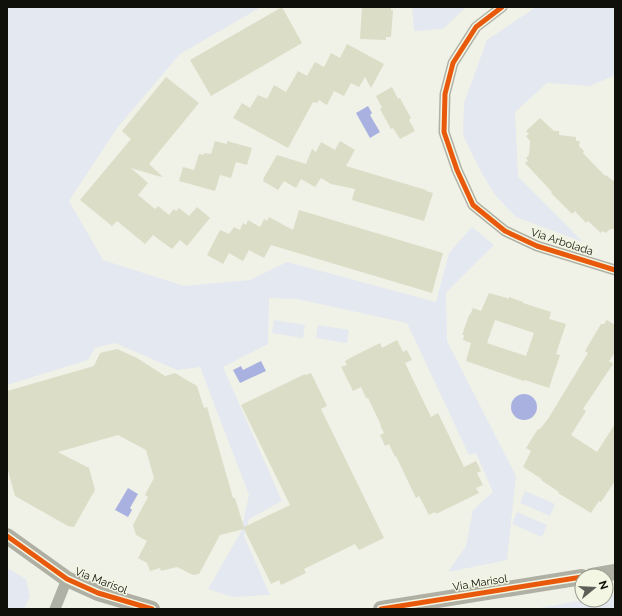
<svg xmlns="http://www.w3.org/2000/svg" width="622" height="616" font-family="Raleway,sans-serif">
<style>
.green{fill:#e4e8f0}
.water{fill:#a9b1e1}
.building{fill:#dbddc7;fill-rule:evenodd}
.lines{fill:none;stroke-linecap:round;stroke-linejoin:round}
.street{stroke:#afb1a6;stroke-width:11}
.secondary{stroke:#afb0a3;stroke-width:16}
.cycleway-casing{stroke:#f3f6e3;stroke-width:8}
.cycleway{stroke:#e8590c;stroke-width:5}
.labels{text-anchor:middle;dominant-baseline:central;stroke-width:3;stroke-linejoin:round;paint-order:stroke}
.street-label{font-size:11px;fill:#0f100a;stroke:#f3f6e3}
</style>
<rect width="100%" height="100%" fill="#f0f2e7"/>
<g class="green">
<path d="M7,7h254l-81,47 -63,74 -48,73 34,59 81,26 66,-6 37,-18 149,40 13,-49 23,-26 22,18 -48,48 1,48 69,135 -9,84 -59,12 18,-26 7,-36 20,-18 -17,-39 -7,2 -62,-132 -110,-24 -28,-1 -1,46 -45,23 59,134 -33,18 -5,17 26,59 -38,2 -24,-8 33,-57 8,-37 -49,-128 -23,3 -62,-27 -20,5 -7,12 -81,25z"/>
<path d="M412,7h54l-23,22 -29,2z"/>
<path d="M536,7h79v68l-25,11 -43,-3 -32,29 3,65 65,65 -67,-25 -21,-22 -16,-27 -16,-33 1,-32 23,-63z"/>
<path d="M274,320l31,5 -2,13 -31,-5z"/>
<path d="M318,325l31,5 -2,13 -31,-5z"/>
<path d="M525,491l30,13 -5,12 -30,-13z"/>
<path d="M517,512l30,13 -5,12 -30,-13z"/>
<path d="M7,568l19,11 4,17 -6,13h-17z"/>
<path d="M615,594v15h-81l50,-9h22v-4z"/>
</g>
<g class="water">
<path d="M368,106l4,7 -2,2 10,17 -10,6 -14,-25z"/>
<path d="M261,361l5,10 -26,12 -7,-13 8,-4 2,4z"/>
<circle cx="524" cy="407" r="13"/>
<path d="M128,488l10,6 -8,14 2,2 -4,7 -13,-7z"/>
</g>
<g class="building">
<path d="M282,7l20,36 -91,53 -21,-36z"/>
<path d="M362,7h29v3h2l-2,27h-5v3l-26,-1z"/>
<path d="M347,44l37,20 -13,24 -6,-11 -6,10 -8,-4 -7,13 -10,-5 -7,14 -8,-5 -2,3 -4,-1 -25,46 -55,-30 9,-15 8,5 8,-13 9,4 7,-14 12,7 12,-21 9,5 8,-14 9,5 7,-14 9,5z"/>
<path d="M166,77l33,26 -50,61 14,13 -4,-1 2,1 -30,-9 17,15 -10,12 17,14 3,-3 11,9 5,-6 2,2 3,-3 10,8 8,-9 13,11 -23,28 -7,-6 -8,9 -19,-14 -8,9 -28,-23 -5,5 -32,-26 51,-61 -9,-8z"/>
<path d="M392,87l6,12 2,-1 3,6 8,14 -2,2 6,11 -15,8 -7,-11 -2,1 -11,-20 2,-1 -6,-12z"/>
<path d="M540,118l14,13h5v4l17,2v4h4l-1,5 5,5 -1,2 22,23 1,-1 6,5 3,1v48h-5l-4,4 -3,-2 -2,2 -13,-12 -2,2 -11,-12 -3,3 -21,-21 1,-1 -27,-29 3,-2 -2,-3 3,-3 1,-14 -4,-5 3,-2 -3,-3z"/>
<path d="M215,141l12,3v-3l25,7 -5,17 -11,-3 -5,16 -11,-3 -5,16 -36,-10 4,-14 11,3 5,-16 5,1v-2l7,1z"/>
<path d="M340,141l15,9 -9,16 80,24v1l7,2 -9,28 -72,-21 3,-11 -24,-5 -10,-6 -6,9 -14,-8 -5,9 -12,-7 -6,9 -15,-9 1,-1 -1,-1 14,-24 29,9 6,-15 4,3 5,-10 14,8z"/>
<path d="M299,210l144,43 -11,40 -161,-48 -7,13 -15,-8 -6,11 -14,-8 -6,11 -16,-9 13,-25 9,4 5,-7 6,3 3,-7 3,2 2,-5 12,7 4,-8 3,2 2,-4 24,13z"/>
<path d="M489,293l18,5 2,1v-2l14,5v1l28,9 -2,7 17,5 -10,30 4,1 -11,33 -24,-8 -1,1 -58,-20 5,-18 -8,-3 1,-5h-2l7,-20h1l3,-7 8,3zM495,320l39,13 -8,23 -39,-13z"/>
<path d="M607,320l8,5v27l-6,9 4,3 -30,45 3,2 -15,24 26,17 18,-28v57l-14,21 -2,-1 -8,12 -33,-20 1,-1 -18,-12 1,-1 -19,-12 8,-16 -5,-3 12,-19h2l8,-10 40,-66 -3,-2 16,-27h3z"/>
<path d="M397,340l6,12 4,-2 5,10 -7,3 26,54 7,-4 26,54 12,-6 5,10 -4,2 6,12 -7,3 3,5 -43,21 -1,-2 -6,3 -10,-19 -3,2 -20,-42 -1,1 -6,-13 -4,2 -5,-11 4,-2 -4,-8h1l-13,-27h-2l-5,-11 -8,4 -12,-24 6,-2 -2,-4 5,-3 30,-15 2,5z"/>
<path d="M117,349l20,9 28,18 10,-3 22,13 7,22 3,-1 26,91h2l9,29 46,-22 -49,-100 64,-31 1,1 5,-2 16,33 -6,3 63,129 -25,12 -4,-6 -51,25 2,4 -25,12 -2,-5 -8,4 -27,-55 -24,6 -21,39 -6,1 -16,-8 -16,4 -1,-3 -10,3 -3,-8 -9,-5 9,-17 -11,-6 -3,-10 15,-28 -3,-2 9,-17 -8,-28 -28,-15 -60,17 31,16 6,22 -21,37 -6,-1 -53,-30 -8,-29v-76l87,-25 6,-13z"/>
</g>
<g class="lines">
<g class="street">
<path d="M502,7l-26,20 -23,36 -8,31 -1,38 13,38 16,35 32,26 32,15 78,24"/>
<path d="M55,609l12,-30"/>
</g>
<g class="secondary">
<path d="M7,536l60,43 31,14 54,16"/>
<path d="M592,576l23,-4"/>
<path d="M381,609l201,-32"/>
</g>
<defs>
<g id="cycleway">
<path d="M502,7l-26,20 -23,36 -8,31 -1,38 13,38 16,35 32,26 32,15 78,24"/>
<path d="M7,536l60,43 31,14 54,16"/>
<path d="M381,609l201,-32"/>
</g>
</defs>
<use href="#cycleway" class="cycleway-casing"/>
<use href="#cycleway" class="cycleway"/>
</g>
<g class="labels">
<g class="street-label">
<text transform="translate(562 242) rotate(18)">Via Arbolada</text>
<text transform="translate(101 581) rotate(21)">Via Marisol</text>
<text transform="translate(480 583) rotate(-9)">Via Marisol</text>
</g>
</g>
<rect width="622" height="616" fill="none" stroke="#0f100a" stroke-width="16"/>
<g transform="translate(594 588) rotate(72)"><circle r="19" fill="#f3f6e3" stroke="#989a8c"/>
<path d="M0-3L7 15L0 10L-7 15Z" fill="#5e5f57"/>
<text y="-6" font-size="11" font-weight="bold" text-anchor="middle" fill="#0f100a">N</text>
</g>
</svg>
